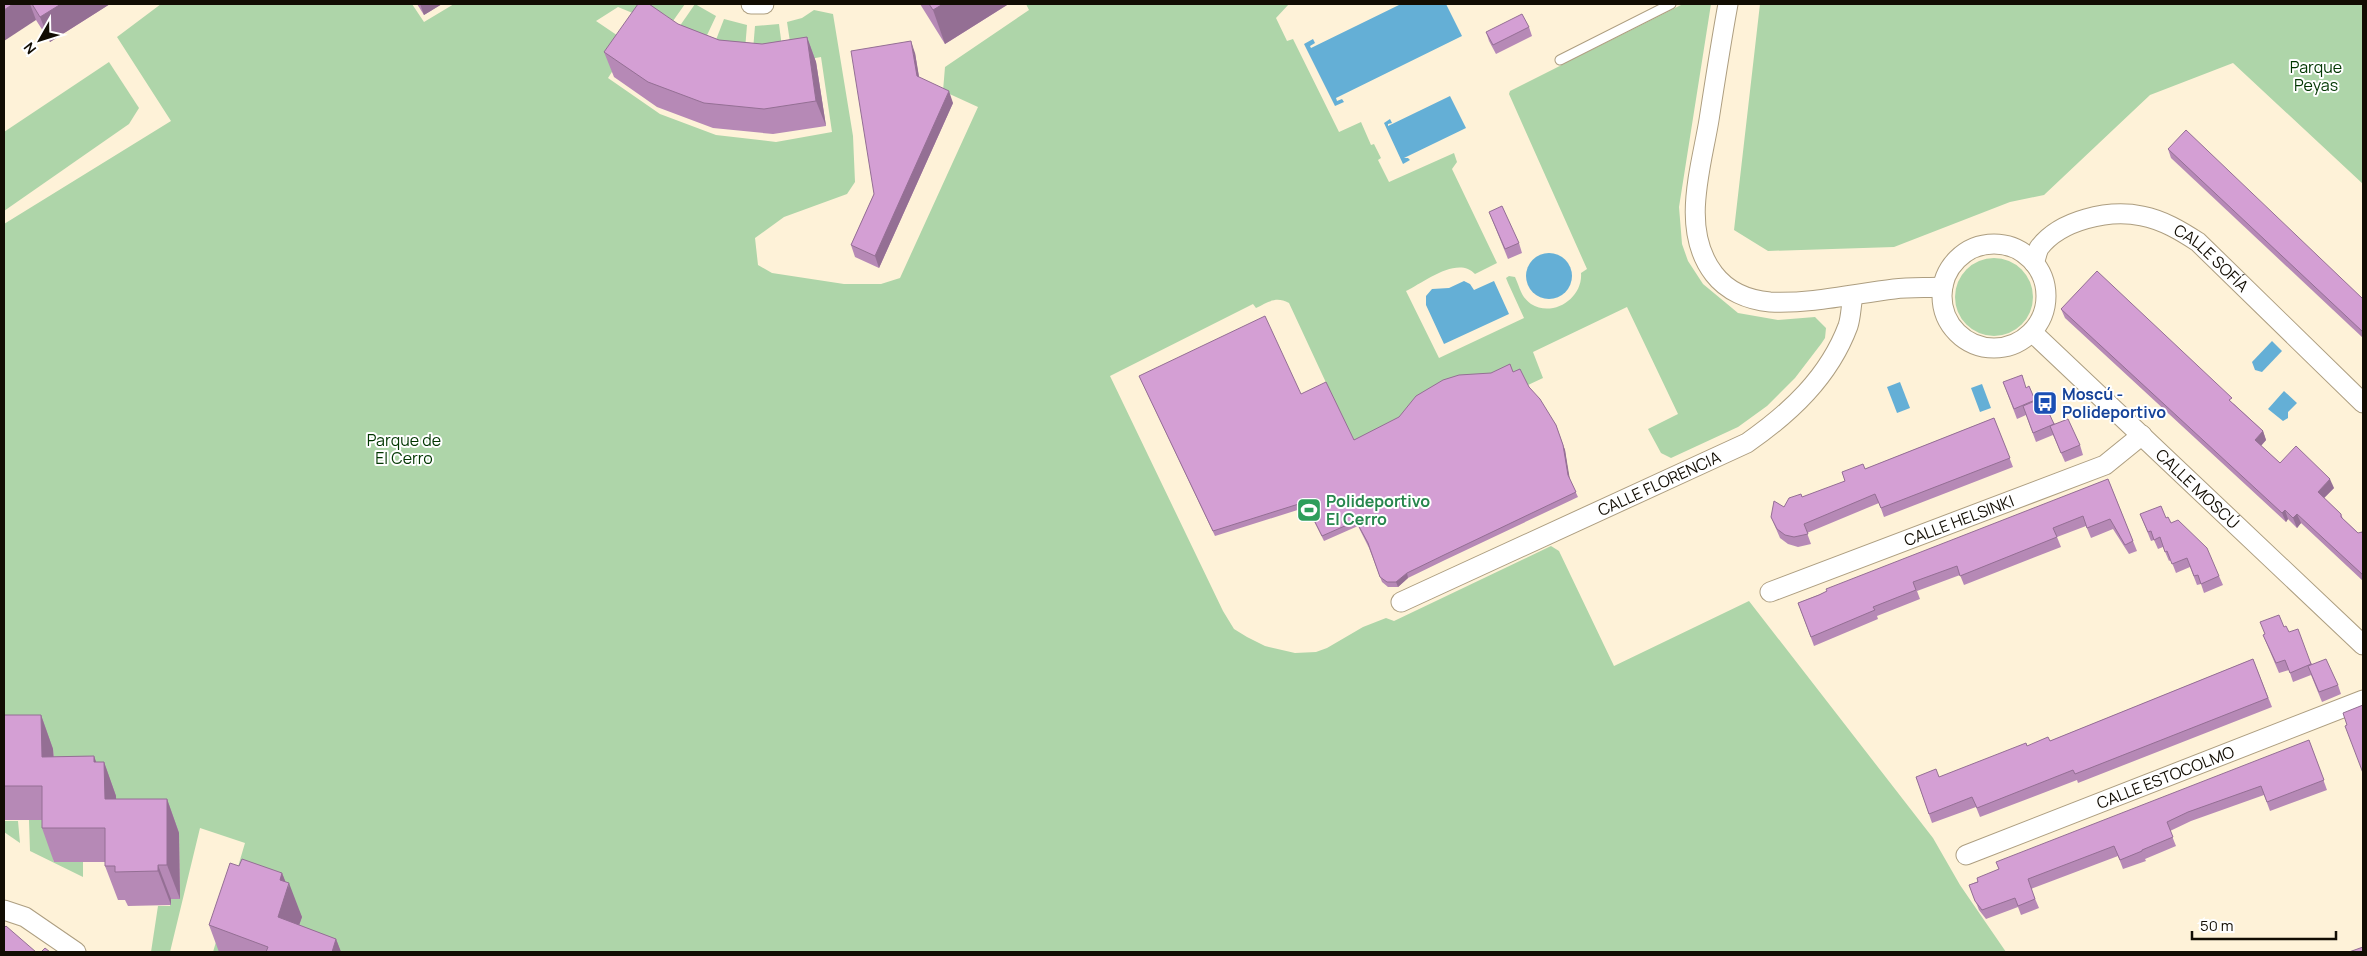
<svg xmlns="http://www.w3.org/2000/svg" width="2367" height="956" font-family="Manrope,sans-serif">
<style>
.green{fill:#aed5a9}
.water{fill:#64afd6}
.lines{fill:none;stroke-linecap:round;stroke-linejoin:round}
.lane-casing{stroke:#ad9e80;stroke-width:11}
.street-casing{stroke:#ad9e80;stroke-width:21}
.lane{stroke:#fff;stroke-width:9}
.street{stroke:#fff;stroke-width:19}
.wall{fill:#b689b6}
.shaded-wall{fill:#946f94}
.building{fill:#d49fd4;stroke:#946f94}
.labels{text-anchor:middle;dominant-baseline:central;stroke-width:4;stroke-linejoin:round;paint-order:stroke}
.park-label{font-size:16px;fill:#013600;stroke:#fff}
.street-label{font-size:16px;fill:#120d03;stroke:#fff}
.transit-label{font-size:16px;font-weight:bold;fill:#164399;stroke:#fff;text-anchor:start}
.leisure-label{font-size:16px;font-weight:bold;fill:#27864d;stroke:#fff;text-anchor:start}
</style>
<rect width="100%" height="100%" fill="#fef2d8"/>
<g class="green">
<path d="M161,4h251l12,18 30,-18h231l-12,17 -9,-7 -7,9 -39,-16 -22,14 34,23 -22,34 52,36 56,21 60,7 56,-10 -11,-75 -28,5 -6,-40 15,-4 12,-8 19,4 20,122 2,46 -8,12 -63,23 -29,21 3,27 14,8 72,11h37l19,-6 78,-171 -35,-16 2,-24 84,-57 -3,-6h263l-13,14 11,23 6,-2 46,93 22,-10 10,23 3,-1 7,14 -3,2 11,22 65,-29 3,9 -5,7 45,94 -22,11c-17,-19 -51,8 -69,17l33,67 85,-40 -16,-35 -2,-5 3,-2 6,1c5,11 6,20 16,27 22,14 52,-6 50,-31l6,-4 -78,-175 1,-3 173,-87h28l-32,203 3,37 6,17 15,23 35,29 40,7 37,-3 11,11 -1,10 -4,6 -26,34 -28,28 -29,21 -67,31 -10,-5 -13,-24 30,-15 -51,-107 -94,45 10,26 -15,7 -127,37 -46,23 -66,-142c-13,-7 -21,-1 -33,5l-3,-4 -143,72 113,235 11,18 13,8 18,9 30,7 21,-1 11,-4 36,-21 23,-9 8,3 157,-75 8,5 55,115 135,-65 184,237 27,47 46,67h-1793l32,-109 -45,-15 -30,124h-19l7,-46h12l1,-7 9,-1 -1,-64 -175,-86v-524l167,-103 -54,-84z"/>
<path d="M695,4l21,12 -15,32 -26,-15z"/>
<path d="M1760,4h603v180l-130,-121 -83,32 -106,100 -34,7 -116,45 -126,4 -34,-21z"/>
<path d="M724,19l23,6 -3,37 -33,-9z"/>
<path d="M779,24l5,39 -32,-1 3,-36z"/>
<path d="M109,62l30,46 -10,16 -125,87v-79z"/>
<circle cx="1994" cy="297" r="39"/>
<path d="M29,820h15l10,42 29,-1v16l-53,-26z"/>
<path d="M4,821h14l2,22 -16,-11z"/>
</g>
<g class="water">
<path d="M1401,4h45l16,32 -126,62 1,3 5,-2 2,3 -9,4 -31,-62 9,-5 2,4 -5,3 1,2z"/>
<path d="M1450,96l16,32 -62,30h4l2,2 -7,4 -19,-41 6,-4 2,4 -4,1v2z"/>
<circle cx="1549" cy="276" r="23"/>
<path d="M1464,281l6,3 4,6 20,-9 15,33 -65,30 -18,-39v-9l6,-7 17,-1z"/>
<path d="M2272,341l10,10 -20,21 -7,-2 -3,-8z"/>
<path d="M1900,382l10,26 -13,5 -10,-26z"/>
<path d="M1982,384l9,24 -11,4 -9,-24z"/>
<path d="M2284,391l13,12 -9,9v6l-5,3 -15,-12z"/>
</g>
<g class="lines">
<defs>
<path id="lane" d="M1560,60l111,-56"/>
<g id="street">
<path d="M751,4h13"/>
<path d="M1728,4c-7,38 -13,77 -19,116 -8,49 -29,110 5,154 13,17 34,26 56,28 41,2 83,-8 124,-13 16,-2 33,-1 49,-2"/>
<circle cx="1994" cy="296" r="52"/>
<path id="s1" d="M2034,263c2,-4 3,-11 5,-15 21,-28 70,-39 103,-32 21,4 39,15 56,26l165,161"/>
<path id="s2" d="M2032,332l331,313"/>
<path id="s3" d="M1770,592l335,-127 37,-30"/>
<path id="s4" d="M1401,602l346,-159c43,-30 82,-66 101,-117 3,-9 3,-21 5,-30"/>
<path id="s5" d="M1966,855l397,-155"/>
<path d="M4,910l21,7 51,35"/>
</g>
</defs>
<use href="#lane" class="lane-casing"/>
<use href="#street" class="street-casing"/>
<use href="#lane" class="lane"/>
<use href="#street" class="street"/>
</g>
<g class="wall">
<path d="M4,4h106l-60,38 -14,-22z"/>
<path d="M417,4h25l-18,11z"/>
<path d="M920,4h86l1,1 -62,39z"/>
<path d="M678,24l41,16 43,4 45,-7 9,25 10,64 -53,8 -60,-6 -56,-21 -43,-30 -10,-25z"/>
<path d="M1529,27l3,9 -36,18 -7,-13 -3,-9z"/>
<path d="M915,53l4,25 34,25 -74,165 -24,-11 -4,-12 23,-51z"/>
<path d="M2168,149l195,150v39l-192,-180z"/>
<path d="M1489,212l30,31 3,10 -14,6z"/>
<path d="M2061,309l173,95 29,27 3,9 -5,6 19,17 54,25 -10,10 17,16 2,5 15,14 5,1v47l-62,-58 -4,5 -9,-9 -2,3 -221,-204z"/>
<path d="M1513,372l16,15 27,38 9,25 4,28 9,19 -133,63 -37,18 -10,9h-10l-6,-5 -13,-34 -11,-22 -34,15 -17,-34 -92,29 -76,-160 162,18 53,46z"/>
<path d="M2003,382l23,6 9,13 20,23 25,21 3,10 -18,7 -12,-27 -17,7 -10,-27 -9,4z"/>
<path d="M1994,418l19,49 -129,50 -5,-14 -72,30 4,11 -13,3 -10,-3 -8,-6 -9,-21 13,-10 61,-26 -3,-9 23,-3z"/>
<path d="M2108,479l29,72 -8,3 -16,-25 -22,9 -5,-12 -29,11 4,10 -97,38 -4,-10 -43,16 3,8 -43,17 1,3 -64,27 -16,-43z"/>
<path d="M2140,514l26,4 53,58 4,9 -19,8 -3,-9 -4,1 -7,-18 -14,6 -5,-13 -2,1 -6,-14 -5,2 -4,-9 -3,1z"/>
<path d="M2284,627l5,5 23,32 26,21 3,9 -19,8 -11,-27 -18,7 -4,-12 -10,3 -16,-38z"/>
<path d="M2253,659l19,48 -194,76 -1,-3 -97,37 -4,-10 -44,16 -16,-46h23l88,-31 23,-5z"/>
<path d="M4,715h37l12,34 1,8 40,-1 2,6h8l12,34v3h51l12,34 1,66h-9v6l-43,1 -3,-6h-7l-13,-34v-4h-51l-12,-34v-8h-38z"/>
<path d="M2309,740l18,50 -57,21 -6,-16 -73,26 -21,10 6,15 -31,13 1,2 -23,8 -5,-13 -87,33 8,19 -18,7 -3,-8 -32,12 -7,-9 -10,-25z"/>
<path d="M239,866l43,7 3,8 17,36 -3,8 37,14 5,13h-122l-10,-27z"/>
</g>
<g class="shaded-wall">
<path d="M13,4h17l6,16 -32,21v-31z"/>
<path d="M61,4h49l-60,38 -10,-25z"/>
<path d="M420,4h22l-18,11z"/>
<path d="M943,4h63l1,1 -62,39 -12,-34z"/>
<path d="M807,37l9,25 10,64 -10,-25z"/>
<path d="M911,41l4,12 6,35 -4,-12z"/>
<path d="M949,91l4,12 -74,165 -4,-12z"/>
<path d="M2263,431l3,9 -8,9 -3,-9z"/>
<path d="M1563,445l2,5 5,30 -2,-5z"/>
<path d="M2330,479l4,9 -13,13 -3,-9z"/>
<path d="M2285,510l3,9 -2,3 -4,-9z"/>
<path d="M2297,514l4,9 -4,5 -4,-10z"/>
<path d="M1407,573l1,5 -10,9 -2,-5z"/>
<path d="M41,715l12,34 1,42 -12,-34z"/>
<path d="M94,756l10,28v-22l12,34 1,37 -12,-34 -11,-37z"/>
<path d="M167,799l12,34 1,66 -13,-34z"/>
<path d="M158,865l13,34v6l-13,-34z"/>
<path d="M282,873l6,15 1,-5 13,34 -12,34 -12,-34 2,-37z"/>
<path d="M336,939l5,13h-9z"/>
</g>
<g class="building">
<path d="M4,4h9l-9,6z"/>
<path d="M32,4h29l-21,13z"/>
<path d="M638,4h11l29,20 41,16 43,4 45,-7 9,64 -52,8 -60,-6 -56,-21 -44,-30z"/>
<path d="M929,4h14l-10,6z"/>
<path d="M1522,14l7,13 -36,18 -7,-13z"/>
<path d="M911,41l6,35 32,15 -74,165 -24,-11 23,-51 -23,-143z"/>
<path d="M2186,130l177,169v33l-195,-183z"/>
<path d="M1502,206l17,37 -14,6 -16,-37z"/>
<path d="M2097,271l135,127 -3,2 34,31 -8,9 25,23 16,-17 34,33 -12,13 23,22v3l17,16 4,-1 1,2v41l-66,-61 -4,4 -8,-8 -3,3 -221,-204z"/>
<path d="M1265,316l36,78 25,-12 28,58 45,-23 17,-21 27,-16 16,-5 32,-2 19,-9 3,8 7,-3 9,18 11,12 16,26 7,20 5,30 8,17 -132,63 -37,18 -11,9h-9l-7,-5 -12,-34 -12,-22 -34,15 -17,-34 -92,29 -74,-155z"/>
<path d="M2022,375l4,13 3,-2 6,14 -21,9 -11,-27z"/>
<path d="M2042,398l12,26 -21,9 -10,-27z"/>
<path d="M1994,418l16,40 -129,50 -6,-14 -71,30 4,10 -14,3 -9,-2 -8,-6 -6,-12 3,-16 10,6 5,-9 12,-4 1,3 43,-16 -3,-9 21,-8 2,5z"/>
<path d="M2068,419l12,26 -19,8 -11,-27z"/>
<path d="M2108,479l25,62 -8,4 -15,-26 -23,9 -4,-12 -30,12 4,9 -97,39 -3,-10 -44,16 3,8 -43,17 2,3 -64,27 -13,-34 21,-8 8,-4 -1,-2z"/>
<path d="M2161,506l5,12 2,-1 3,6 7,-3 29,28 12,28 -18,8 -3,-9 -4,1 -7,-18 -15,6 -5,-13 -2,1 -5,-15 -6,3 -3,-9 -3,1 -8,-18z"/>
<path d="M2279,615l5,12 2,-1 3,6 9,-3 13,35 -21,9 -5,-13 -9,3 -13,-28 2,-1 -5,-12z"/>
<path d="M2253,659l15,39 -193,76 -2,-4 -96,38 -5,-11 -43,17 -13,-37 20,-8 3,8 87,-34 1,3 21,-9 2,4z"/>
<path d="M2326,659l12,26 -19,7 -11,-26z"/>
<path d="M2363,705v68l-18,-47 2,-1 -4,-12z"/>
<path d="M4,715h37l1,42 52,-1v6h10l1,37h62v66h-9v6l-43,1v-6h-10v-38h-63v-42h-38z"/>
<path d="M2309,740l15,40 -57,22 -6,-16 -73,26 -21,10 6,15 -31,13v1l-22,9 -6,-14 -86,33 7,20 -17,7 -3,-8 -33,12 -7,-9 -6,-16 9,-3 -1,-4 22,-9 -3,-7z"/>
<path d="M242,859l40,14 -2,7 9,3 -11,34 58,22 -4,13h-66l2,-5 -59,-22 21,-62 9,3z"/>
<path d="M6,926l30,26h-32v-24z"/>
<path d="M2363,947v5h-14z"/>
<path d="M45,948l5,4h-9z"/>
</g>
<defs>
<symbol id="bus-square" viewBox="-11 -11 22 22"><rect x="-9" y="-9" width="18" height="18" rx="4" fill="#1a4fb4" stroke="#fff"/><path d="M-5-6H5V4H4V6H2V4H-2V6H-4V4H-5ZM-3.5-4V0h7V-4ZM-3.5 1.2v1.5H-2V1.2ZM2 1.2v1.5H3.5V1.2Z" fill="#fff"/></symbol>
<symbol id="stadium-square" viewBox="-11 -11 22 22"><rect x="-9" y="-9" width="18" height="18" rx="4" fill="#2e9e5b" stroke="#fff"/><path d="M0-5a6.5 5 0 1 0 0 10a6.5 5 0 1 0 0-10ZM-3.5-1.8h7v3.6h-7Z" fill="#fff"/></symbol>
</defs>
<g fill-rule="evenodd">
<use href="#bus-square" x="2031" y="389" width="28" height="28"/>
<use href="#stadium-square" x="1295" y="496" width="28" height="28"/>
</g>
<g class="labels">
<g class="park-label">
<text x="2316" y="67">Parque<tspan x="2316" dy="18">Peyas</tspan></text>
<text x="404" y="440">Parque de<tspan x="404" dy="18">El Cerro</tspan></text>
</g>
<g class="street-label">
<text stroke="none"><textPath href="#s1" startOffset="211">CALLE SOFÍA</textPath></text>
<text stroke="none"><textPath href="#s4" startOffset="284">CALLE FLORENCIA</textPath></text>
<text stroke="none"><textPath href="#s2" startOffset="228">CALLE MOSCÚ</textPath></text>
<text stroke="none"><textPath href="#s3" startOffset="202">CALLE HELSINKI</textPath></text>
<text stroke="none"><textPath href="#s5" startOffset="214">CALLE ESTOCOLMO</textPath></text>
</g>
<g class="transit-label">
<text x="2062" y="394">Moscú -<tspan x="2062" dy="18">Polideportivo</tspan></text>
</g>
<g class="leisure-label">
<text x="1326" y="501">Polideportivo<tspan x="1326" dy="18">El Cerro</tspan></text>
</g>
</g>
<rect width="2367" height="956" fill="none" stroke="#120d03" stroke-width="10"/>
<g transform="translate(40 40) rotate(231)" stroke="#ffffff" stroke-width="4" paint-order="stroke">
<path d="M0-4L9 19L0 12L-9 19Z" fill="#120d03"/>
<text y="-8" font-size="14" font-weight="bold" text-anchor="middle" fill="#120d03">N</text>
</g>
<path d="M2192 931v8h144v-8" fill="none" stroke="#120d03" stroke-width="2.5"/>
<text x="2200" y="931" font-size="15" fill="#120d03" stroke="#ffffff" stroke-width="4" paint-order="stroke">50 m</text>
</svg>
